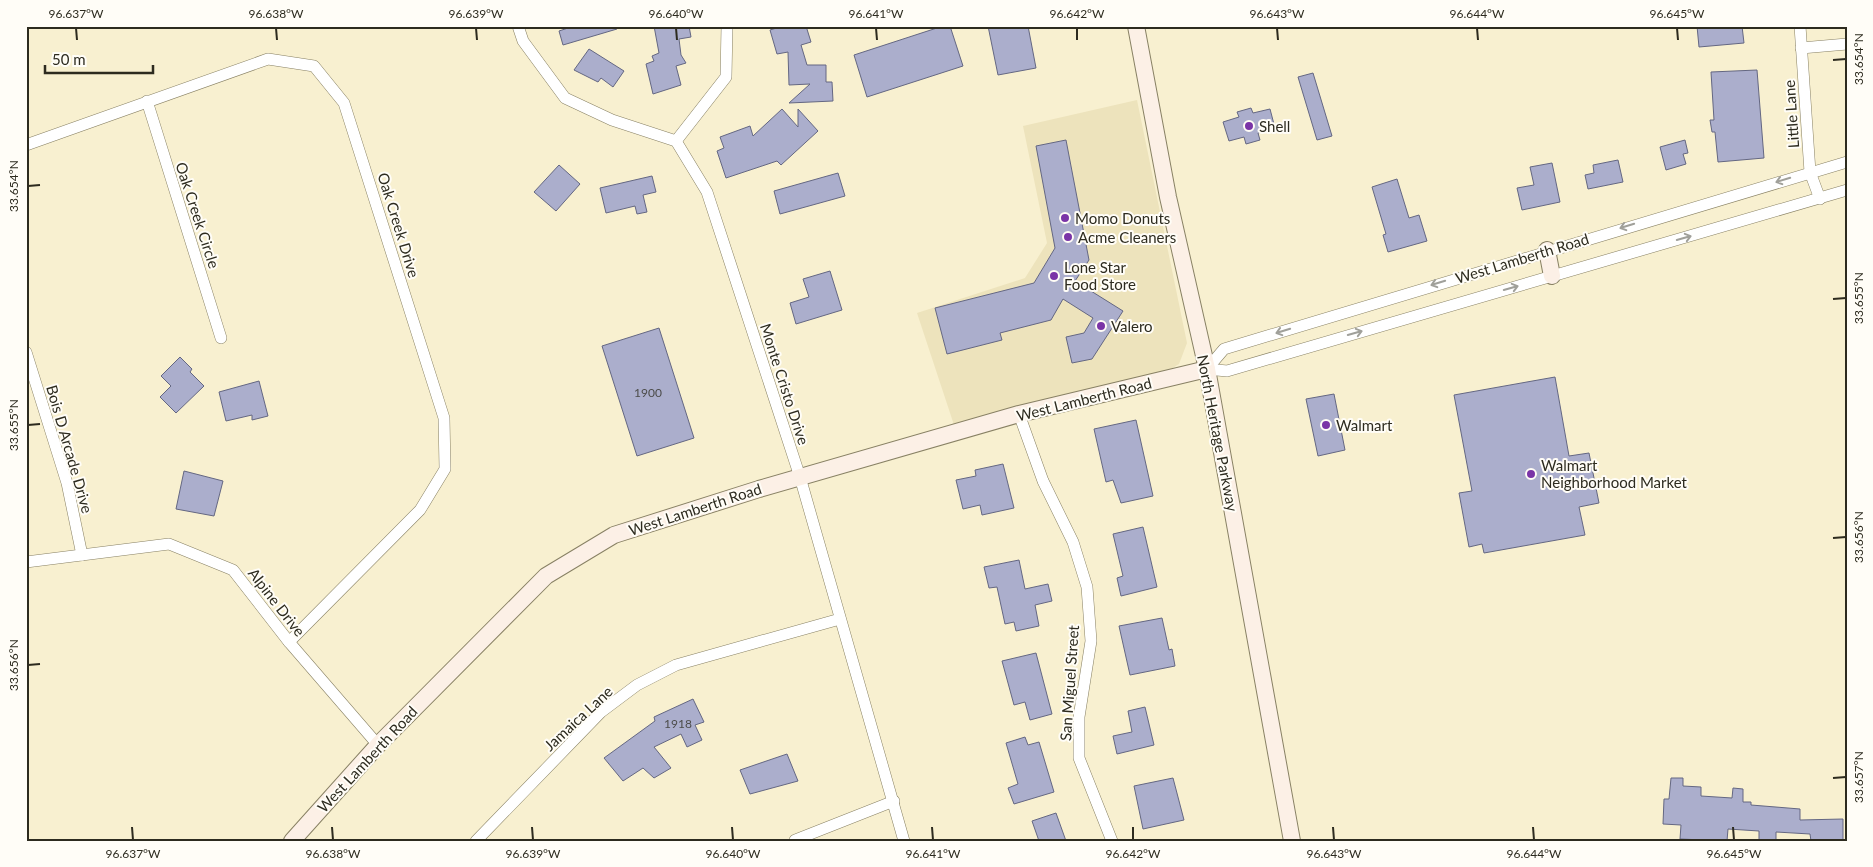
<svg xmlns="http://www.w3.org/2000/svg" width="1873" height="867" font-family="Lato,sans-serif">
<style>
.built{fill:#ede3bc}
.building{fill:#abaecc;stroke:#646782}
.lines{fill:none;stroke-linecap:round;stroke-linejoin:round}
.street-casing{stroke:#888164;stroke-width:12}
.secondary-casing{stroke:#888164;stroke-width:18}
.street{stroke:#fff;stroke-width:11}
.secondary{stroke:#fcf0e6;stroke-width:16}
.oneway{stroke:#a0a09a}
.ticks{fill:none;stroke:#2d2b1f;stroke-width:2}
.poi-dot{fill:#7a34a7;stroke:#fffdf7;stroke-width:2}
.labels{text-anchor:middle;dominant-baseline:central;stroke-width:4;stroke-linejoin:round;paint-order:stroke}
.number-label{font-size:12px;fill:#4c4c4a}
.street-label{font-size:15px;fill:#2d2b1f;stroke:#fffdf7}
.poi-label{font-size:15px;fill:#2d2b1f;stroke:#fffdf7;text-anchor:start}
.neatline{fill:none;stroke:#2d2b1f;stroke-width:2}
.ticks-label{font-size:12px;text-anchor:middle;fill:#2d2b1f}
</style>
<rect width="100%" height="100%" fill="#f8f0d0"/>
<path class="built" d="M1137,100l50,243 -8,21 -8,5 -216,59 -38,-115 108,-35 22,-35 -24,-117z"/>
<g class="building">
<path d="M574,26h42l1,3 -54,16 -4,-14z"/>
<path d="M654,26h35l2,11 -12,2 2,16 5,8 -10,3 5,19 -28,9 -7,-30 8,-3 -2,-5 7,-3z"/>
<path d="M783,26h23l5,16 -10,3 6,20h19v17h6l1,19 -44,2 21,-19 -21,1 -1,-33 -11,2 -7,-24z"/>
<path d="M943,26h7l13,40 -96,31 -13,-42z"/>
<path d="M988,26h40l8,42 -38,7z"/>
<path d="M1697,26h45l2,17 -45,4z"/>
<path d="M589,49l35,22 -11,16 -12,-9 -3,4 -24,-12z"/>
<path d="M1757,70l7,88 -46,4 -3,-30h-3l-2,-12h4l-3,-48z"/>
<path d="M1313,73l19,63 -15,4 -19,-63z"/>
<path d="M1251,108l2,5 17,-4 5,19 -17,5 2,7 -14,4 -2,-7 -15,4 -6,-19 16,-5 -2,-5z"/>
<path d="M782,109l16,18v-18l20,22 -37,34 -4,-4 -51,17 -9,-27 7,-3 -4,-11 30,-11 3,10z"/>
<path d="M1066,140l23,120 -14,21 48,30 -31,48 -20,4 -6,-26 18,-4 9,-15 -30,-19 -12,21 -51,13 2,7 -55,14 -12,-46 99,-25 21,-35 -19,-102z"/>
<path d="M1685,140l3,13 -5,1 3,10 -20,6 -6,-23z"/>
<path d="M1618,160l5,22 -35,7 -3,-14 9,-2 -1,-8z"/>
<path d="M1552,163l8,39 -38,8 -5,-22 17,-3 -4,-18z"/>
<path d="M559,165l21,19 -24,27 -22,-19z"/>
<path d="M838,173l7,23 -65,18 -6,-23z"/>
<path d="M652,176l4,16 -13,3 4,17 -10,2 -2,-8 -29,7 -6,-25z"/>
<path d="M1397,179l12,39 10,-3 8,26 -39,11 -5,-17 3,-1 -14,-47z"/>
<path d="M830,271l12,39 -46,14 -6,-21 19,-6 -6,-18z"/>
<path d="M659,328l35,110 -57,18 -35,-110z"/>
<path d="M180,357l12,12 -2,3 14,14 -28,27 -16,-16 11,-11 -10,-10z"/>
<path d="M1555,377l14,79 20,-3 10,50 -20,4 6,28 -101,18 -2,-9 -13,3 -10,-54 13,-2 -18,-96z"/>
<path d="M259,381l9,35 -16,4v-5l-26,6 -7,-29z"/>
<path d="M1334,394l11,56 -27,6 -12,-57z"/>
<path d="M1136,420l17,76 -32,7 -8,-23 -7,2 -12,-53z"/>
<path d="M1003,464l11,44 -32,7 -2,-10 -17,4 -7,-29 20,-4 -1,-6z"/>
<path d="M184,471l39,10 -9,35 -38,-7z"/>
<path d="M1143,527l14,60 -36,9 -4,-18 6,-2 -10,-42z"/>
<path d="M1019,560l6,29 23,-5 4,17 -17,4 4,21 -23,5 -2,-9 -9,2 -8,-37 -8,1 -5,-21z"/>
<path d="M1162,618l7,32 3,-1 3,17 -45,9 -11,-49z"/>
<path d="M1036,653l16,61 -22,6 -5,-18 -11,3 -12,-44z"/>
<path d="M693,699l11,23 -9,3 7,15 -15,7 -6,-13 -27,13 17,21 -17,10 -11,-10 -20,13 -19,-23 51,-37 -1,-4z"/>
<path d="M1145,707l9,38 -37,9 -4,-18 19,-4 -4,-21z"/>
<path d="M1025,737l3,8 11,-3 15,50 -40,12 -6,-16 10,-4 -12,-41z"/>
<path d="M787,754l11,27 -48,13 -10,-24z"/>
<path d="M1173,778l11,42 -41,9 -9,-43z"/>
<path d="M1671,778h12v8l18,1v9l31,2 1,-10 10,1v13h8v3l49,4v11l43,-1v22h-32l-1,-7 -34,-2v9h-17v-10l-31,-2 -1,12 -47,-2 1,-14 -18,-1 1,-25h5z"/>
<path d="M1056,813l10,28h-27l-7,-20z"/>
</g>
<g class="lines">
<defs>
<g id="street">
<path d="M518,26l5,15 42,57 47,22 64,21 31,51 93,285 104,364"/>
<path d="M1800,26l10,146 10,27"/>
<path d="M1801,48l46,-4"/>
<path d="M147,101l74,237"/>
<path d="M676,141l50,-64 1,-51"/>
<path d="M26,145l242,-86 46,7 30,37 100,315 1,51 -25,41 -131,132"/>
<path d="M26,352l41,131 15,72"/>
<path d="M1207,369l17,-20 623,-187"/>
<path d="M1207,369l20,2 620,-181"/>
<path d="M1019,414l24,67 30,61 14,45 4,54 -12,76v41l33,83"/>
<path d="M26,562l143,-18 64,26 56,72 89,103"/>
<path d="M795,840l99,-39"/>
<path d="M476,841l125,-129 36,-27 39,-20 164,-46"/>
</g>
<g id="secondary">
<path d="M1136,26l32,171 39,172 85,472"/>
<path d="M1547,250l5,26"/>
<path d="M292,841l86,-96 168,-169 68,-41 145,-46 260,-75 188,-45"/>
</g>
</defs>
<use href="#street" class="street-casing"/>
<use href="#secondary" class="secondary-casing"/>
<use href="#street" class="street"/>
<use href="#secondary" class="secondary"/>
</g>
<defs><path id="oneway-shaft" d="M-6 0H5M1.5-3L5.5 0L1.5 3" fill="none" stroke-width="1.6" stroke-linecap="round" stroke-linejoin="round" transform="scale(1.25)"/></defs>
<g class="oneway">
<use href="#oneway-shaft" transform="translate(1783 180) rotate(163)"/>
<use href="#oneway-shaft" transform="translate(1627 226) rotate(163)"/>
<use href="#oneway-shaft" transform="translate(1684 238) rotate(-16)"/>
<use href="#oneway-shaft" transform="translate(1438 283) rotate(163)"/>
<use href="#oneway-shaft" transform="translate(1511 288) rotate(-16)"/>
<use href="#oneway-shaft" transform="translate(1283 331) rotate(163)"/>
<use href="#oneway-shaft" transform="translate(1355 333) rotate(-16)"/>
</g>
<path class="ticks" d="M76,28l1,12M276,28l1,12M476,28l1,12M676,28l1,12M876,28l1,12M1077,28v12M1277,28l1,12M1477,28l1,12M1677,28l1,12M1833,60l13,-1M28,186l12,-1M1833,299l13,-1M28,425l12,-1M1833,538l13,-1M28,665l12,-1M1833,778l13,-1M132,827l1,13M332,827l1,13M532,827l1,13M732,827l1,13M932,827l1,13M1133,827v13M1333,827l1,13M1533,827l1,13M1733,827l1,13"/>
<g class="poi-dot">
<circle cx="1249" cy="126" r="5"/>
<circle cx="1065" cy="218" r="5"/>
<circle cx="1068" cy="237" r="5"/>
<circle cx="1054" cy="276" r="5"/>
<circle cx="1101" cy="326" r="5"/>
<circle cx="1326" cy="425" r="5"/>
<circle cx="1531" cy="474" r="5"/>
</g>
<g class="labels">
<g class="number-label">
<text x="648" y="392">1900</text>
<text x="678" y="723">1918</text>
</g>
<g class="street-label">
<text transform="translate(1791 114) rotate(-94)">Little Lane</text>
<text transform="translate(198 215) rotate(72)">Oak Creek Circle</text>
<text transform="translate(399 225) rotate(73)">Oak Creek Drive</text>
<text transform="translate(1522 258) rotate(-17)">West Lamberth Road</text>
<text transform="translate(785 384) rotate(72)">Monte Cristo Drive</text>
<text transform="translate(1084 399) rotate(-14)">West Lamberth Road</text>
<text transform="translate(1218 433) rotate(79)">North Heritage Parkway</text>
<text transform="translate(70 449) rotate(74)">Bois D Arcade Drive</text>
<text transform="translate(695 509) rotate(-18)">West Lamberth Road</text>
<text transform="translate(277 602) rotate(52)">Alpine Drive</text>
<text transform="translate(1069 683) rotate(-86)">San Miguel Street</text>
<text transform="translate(578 718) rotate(-43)">Jamaica Lane</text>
<text transform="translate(367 759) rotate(-47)">West Lamberth Road</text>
</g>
<g class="poi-label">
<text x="1259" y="126">Shell</text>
<text x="1075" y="218">Momo Donuts</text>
<text x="1078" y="237">Acme Cleaners</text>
<text x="1064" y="267">Lone Star<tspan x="1064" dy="17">Food Store</tspan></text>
<text x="1111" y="326">Valero</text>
<text x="1336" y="425">Walmart</text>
<text x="1541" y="465">Walmart<tspan x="1541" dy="17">Neighborhood Market</tspan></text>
</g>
</g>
<rect width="1873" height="867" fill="none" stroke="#fffdf7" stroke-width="55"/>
<path d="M45 65v8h108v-8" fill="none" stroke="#2d2b1f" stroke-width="2.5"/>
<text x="52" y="65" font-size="15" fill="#2d2b1f" stroke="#fffdf7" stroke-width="4" paint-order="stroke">50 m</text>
<rect x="28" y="28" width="1818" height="812" class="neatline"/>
<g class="ticks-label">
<text x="76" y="18">96.637°W</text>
<text x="276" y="18">96.638°W</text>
<text x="476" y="18">96.639°W</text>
<text x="676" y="18">96.640°W</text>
<text x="876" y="18">96.641°W</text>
<text x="1077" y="18">96.642°W</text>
<text x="1277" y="18">96.643°W</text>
<text x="1477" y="18">96.644°W</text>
<text x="1677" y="18">96.645°W</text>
<text transform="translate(1859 59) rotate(-90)" y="4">33.654°N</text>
<text transform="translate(14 186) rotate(-90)" y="4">33.654°N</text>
<text transform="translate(1859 298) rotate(-90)" y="4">33.655°N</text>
<text transform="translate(14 425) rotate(-90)" y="4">33.655°N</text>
<text transform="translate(1859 537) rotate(-90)" y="4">33.656°N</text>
<text transform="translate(14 665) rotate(-90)" y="4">33.656°N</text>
<text transform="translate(1859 777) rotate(-90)" y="4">33.657°N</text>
<text x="133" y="858">96.637°W</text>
<text x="333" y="858">96.638°W</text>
<text x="533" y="858">96.639°W</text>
<text x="733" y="858">96.640°W</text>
<text x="933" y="858">96.641°W</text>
<text x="1133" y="858">96.642°W</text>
<text x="1334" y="858">96.643°W</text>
<text x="1534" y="858">96.644°W</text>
<text x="1734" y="858">96.645°W</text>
</g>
</svg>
